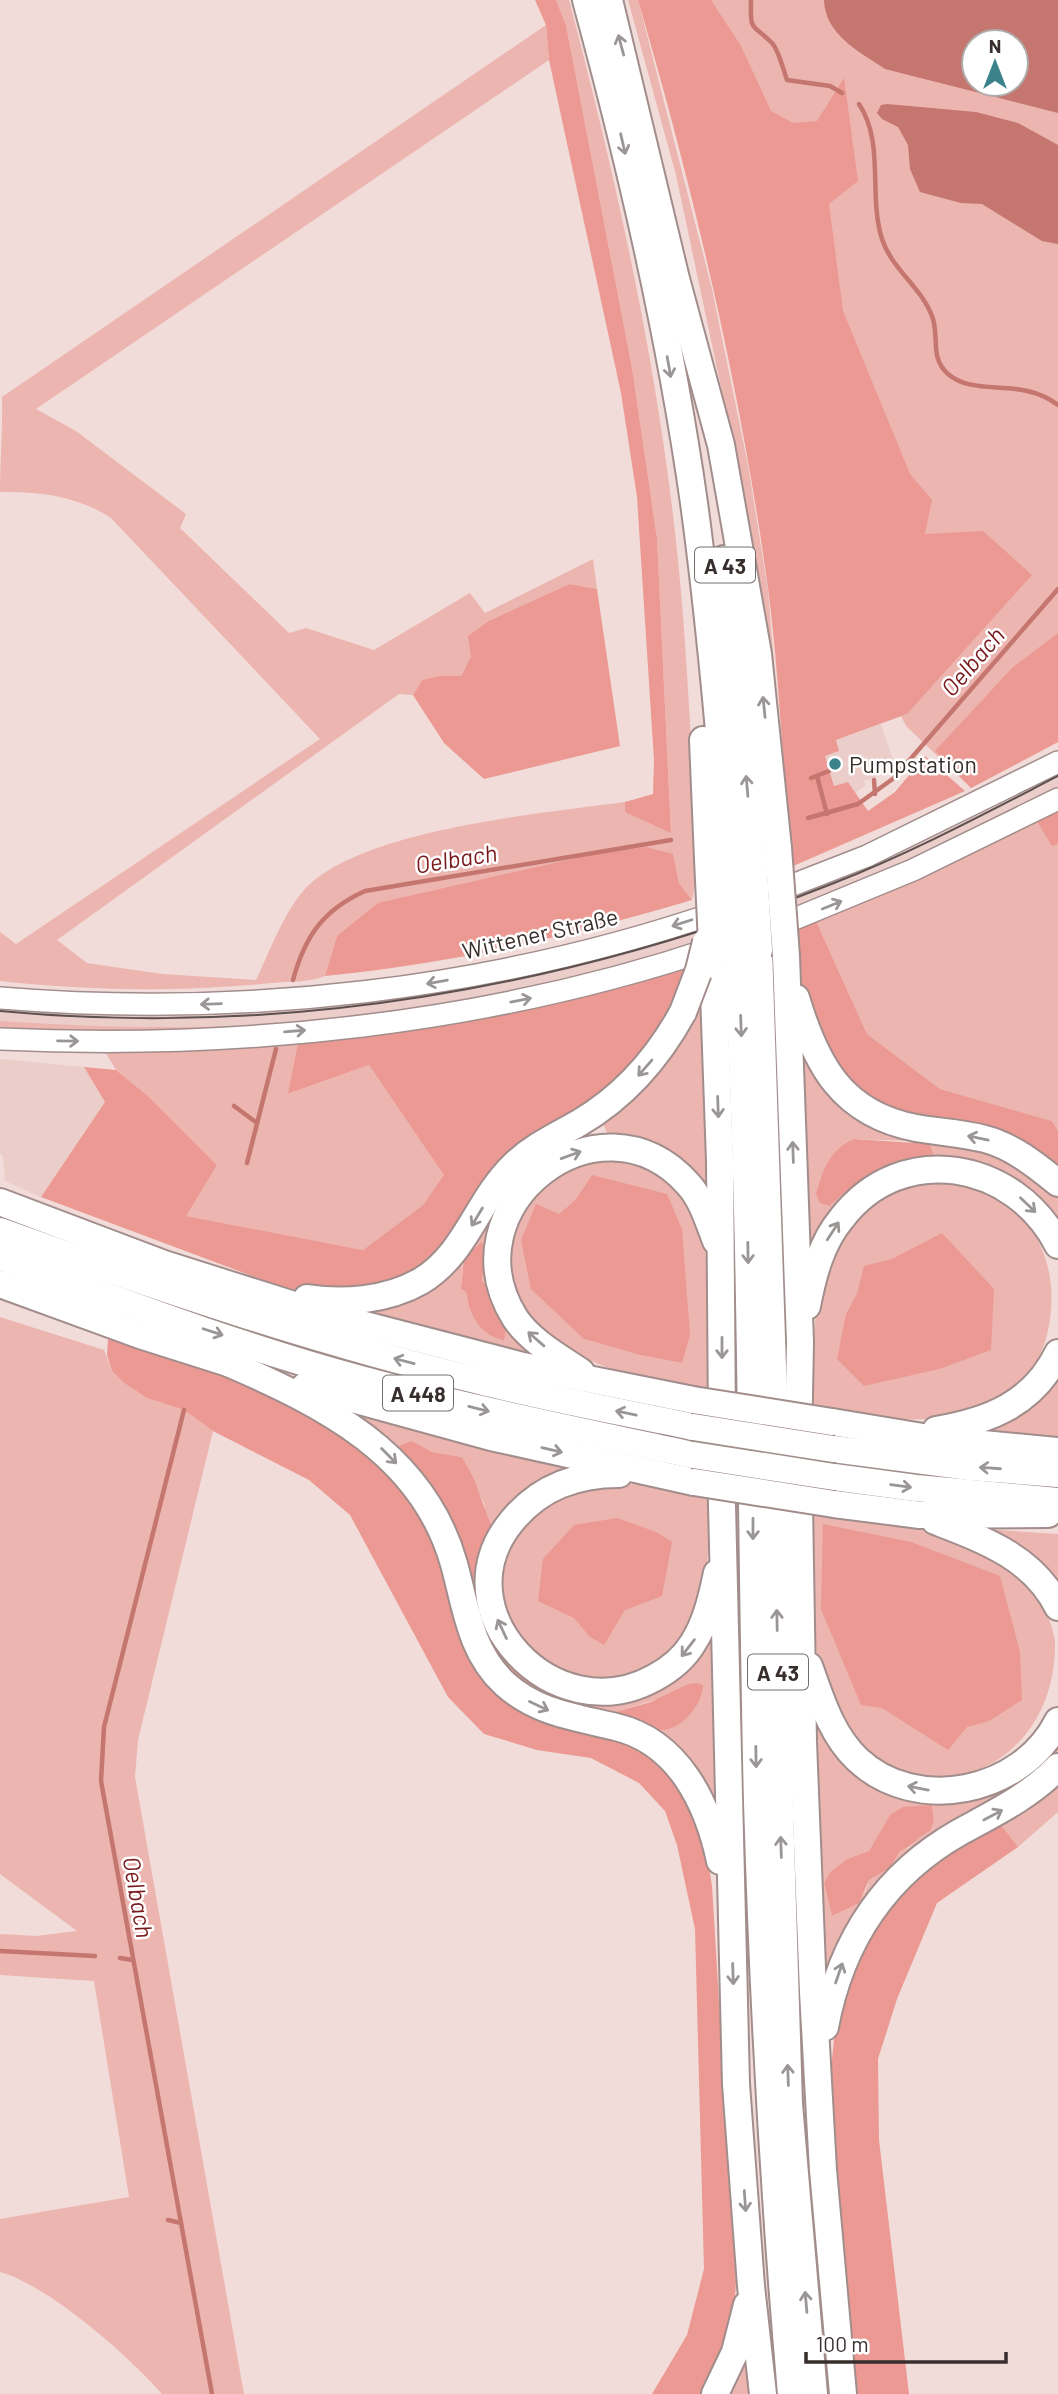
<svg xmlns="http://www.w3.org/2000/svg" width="1058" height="2394" font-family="Barlow,sans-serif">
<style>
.built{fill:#ebcdca}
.green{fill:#ecb5b0;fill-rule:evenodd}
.forest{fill:#eb9992}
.water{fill:#c4766f;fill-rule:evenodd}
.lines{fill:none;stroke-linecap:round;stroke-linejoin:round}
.stream{stroke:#c4766f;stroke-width:4.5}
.secondary-casing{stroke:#a18d8b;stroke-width:24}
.motorway-casing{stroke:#a18d8b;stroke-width:30}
.secondary{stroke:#fff;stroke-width:21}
.motorway{stroke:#fff;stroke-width:26}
.tram{stroke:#5c514f;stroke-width:2}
.motorway-bridge-casing{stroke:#a18d8b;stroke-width:30;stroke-linecap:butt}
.motorway-bridge{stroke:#fff;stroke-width:26}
.oneway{stroke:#9b9696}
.poi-dot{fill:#3b828a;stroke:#fff;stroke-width:2.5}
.labels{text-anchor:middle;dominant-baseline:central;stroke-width:5;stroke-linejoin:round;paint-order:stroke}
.shield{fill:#fff;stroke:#736d6c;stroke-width:2}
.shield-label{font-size:21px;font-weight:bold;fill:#372e2d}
.poi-label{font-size:23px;fill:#372e2d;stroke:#fff;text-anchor:start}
.street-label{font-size:23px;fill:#372e2d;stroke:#fff}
.water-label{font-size:24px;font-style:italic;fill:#78191b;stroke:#fff}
</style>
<rect width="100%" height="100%" fill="#f2dcd9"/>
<g class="built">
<path d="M881,724l12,36 -4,7 -12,10 -13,4 1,5 -10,7 -7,-11 -14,4 -9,-30 14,-5 -3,-11z"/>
<path d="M1058,770v20l-264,123 -185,58 -204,41 -182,17 -223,2v-26l134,7 470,-57z"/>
<path d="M0,1059l84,8 21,35 -64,95 -36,-16 -2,-25 -3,-3z"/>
</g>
<g class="green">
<path d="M556,0h13c47,178 87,358 107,541 12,109 15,219 23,328l-7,31 -13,-17 -6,-29 -336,82 -12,40c-17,7 -34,5 -53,7 -89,9 -182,8 -272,-2v-49l16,12 304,-205 -209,-221c-33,-22 -73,-27 -111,-26 0,-33 3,-63 2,-95l544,-372 3,35 -513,349 40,22 110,83 -6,14 109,105 17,-5 68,22 96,-57 15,20 108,-54 4,30 -27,-5 -99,72 -10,20h-23l-16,4 -9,15 -14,-1 -342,246 30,23 75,11 94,6c14,-29 27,-66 48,-90 55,-61 240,-77 321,-88l1,10 45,20 -14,-294 -25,-170 -66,-343z"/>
<path d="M628,0h10l74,289 36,176 20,125 21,252 -56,-398 -57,-269z"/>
<path d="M684,0h374v742l-87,46 -65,-62 -5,-10 6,-2zM974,42h42v42h-42z"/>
<path d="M1035,818l23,25v288l-6,-10 -112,-32 -73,-55 -51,-113 84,-33z"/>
<path d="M691,946v2c-230,65 -452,93 -691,83v-10c135,9 273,10 407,-11 97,-15 191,-38 284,-64z"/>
<path d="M705,974l7,233 -20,-29 -113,-32 -87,97 59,118 -86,-20 -109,-32 131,-96 86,-81 5,7 29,-6 -4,-10zM486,1249l-4,32c10,11 22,25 20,41l-35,-22 -1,-8 -5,-3 2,-27z"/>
<path d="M798,1041l195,105 65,45v41l-31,-35 -113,-30 -108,100zM854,1139l58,2 -22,25 -38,19 -22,21 -11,-22z"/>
<path d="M298,1043l-9,51 80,-29 76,110 -22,30 -60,45 -178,-34 32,-51 -69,-69 -32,-26 -12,-20 122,-1z"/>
<path d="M612,1161c24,4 51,12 68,30 40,44 27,143 27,199 -50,-11 -110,-17 -151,-49 -82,-63 -47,-176 56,-180zM592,1175l90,188 -42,-8 -56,-16 -25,-125 16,-14z"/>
<path d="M939,1182c24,2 45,7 66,19 9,4 16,15 22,22 31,41 31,97 9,141 -14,19 -34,39 -57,46 -57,18 -113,6 -170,-2 4,-101 8,-211 130,-226z"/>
<path d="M0,1317l104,33 8,21 12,12 23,15 37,12 29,21 -75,309 -3,37 109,617h-82c-33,-38 -114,-109 -162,-122v-53l129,-22 -35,-216 -94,-6v-41l36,2 41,-5 -77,-57z"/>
<path d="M1058,1366v73l-86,-7z"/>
<path d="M343,1410l239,59 -91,76 -7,-42 -22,-46 -30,-5 -20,-11 -16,10z"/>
<path d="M627,1484l46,3 37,10c-1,36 0,76 -13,111 -24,69 -100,91 -160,51 -5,-3 -9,-11 -13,-16 -5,-7 -12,-14 -16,-21 -14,-25 -6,-65 10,-86 12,-18 24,-35 46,-43 19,-6 43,-6 63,-9z"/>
<path d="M811,1511c62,10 135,15 188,50 30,19 50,45 56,80 3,135 -149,190 -218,73 -32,-54 -24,-140 -26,-203z"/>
<path d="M982,1529l76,5v59z"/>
<path d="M711,1622l11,199 -19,-39 -169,-85 5,-15 73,17zM688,1684l-16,44c-22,3 -37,-7 -57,-16l50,-15z"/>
<path d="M813,1708l10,18 113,71 122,-64v21l-11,13 -226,235zM932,1805l2,15 -25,28 -9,3 -10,17 -21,12c-4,21 -19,27 -37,36l-8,-31 6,-13 17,-13 22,-8 22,-36z"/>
<path d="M1058,1779v33l-40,35 -19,-25z"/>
<path d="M746,2346l6,11 -2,37h-25z"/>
</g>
<g class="forest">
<path d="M535,0h21l10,25 66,343 25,170 14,295 -46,-21v-10l28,-8 1,-34 -17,-263 -16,-104 -72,-333 -3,-35z"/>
<path d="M638,0h73l30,46 30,65 22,12 24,-2 27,-43 14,103 -29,23 14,107 67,163 22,26 -7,34 58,-3 49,44 -125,139 -71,26 3,11 -14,5 9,30 14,-4 20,29 27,-19 30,-36 40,35 -174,76c-8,-92 -11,-187 -23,-279 -27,-198 -74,-396 -130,-588z"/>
<path d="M570,584l27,5 23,157 -136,33 -40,-36 -31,-48 9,-15 16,-4h23l10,-20 -3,-20 21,-15z"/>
<path d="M1058,633v109l-87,46 -36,-37 77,-83z"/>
<path d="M1058,806v38l-6,2 -17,-28z"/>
<path d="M646,847l27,7 6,29 13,17c-121,36 -241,64 -367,76l12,-40 41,-33 212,-48z"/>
<path d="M816,921l51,113 73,55 112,32 6,10v37l-179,-63 -41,-33 -35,-70 -8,-73z"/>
<path d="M687,968c-16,40 -35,73 -63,107l-194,186 -31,19 -50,12 -62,-3 -246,-92 64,-95 -21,-35 32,3 32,26 69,69 -31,51 177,34 60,-45 21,-30 -75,-110 -81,29 10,-51 155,-20z"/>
<path d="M854,1139l76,5 3,10c-13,10 -26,8 -42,12 -25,6 -43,23 -61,40l-10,-3 -4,-9c7,-24 13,-44 38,-55z"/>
<path d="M592,1175l75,19 15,35 8,106 -8,28 -42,-8 -56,-16 -53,-50 -10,-49 15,-36 23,10 16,-14z"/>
<path d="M942,1233l52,56 -3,61 -52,19 -75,17 -27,-27 9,-45 11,-20 7,-28 28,-7z"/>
<path d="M482,1242l4,7 -4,32c13,15 28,38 22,59 -24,-4 -35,-26 -38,-48l-5,-3 3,-32z"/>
<path d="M108,1339l91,27 84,31 53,27 68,61 26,42 39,127c46,25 195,95 216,135 16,30 22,63 27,97l24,396 -2,32 -27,80h-55l35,-59 17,-66 -9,-340 -18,-84 -12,-34 -26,-28 -48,-25 -54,-8 -53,-16 -36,-37 -98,-182 -41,-35 -96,-49 -29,-21 -37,-12 -23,-15 -12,-12 -5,-16z"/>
<path d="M412,1441l20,11 30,5 12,22 18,49 -6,71 53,83 -5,15 -34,-29 -104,-217 5,-6z"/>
<path d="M617,1518l39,14 16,10 -10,54 -37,14 -21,35 -14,-8 -16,-19 -36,-17 5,-42 31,-34z"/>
<path d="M823,1524l88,18 89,34 20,76 2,48 -33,21 -22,6 -19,23 -66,-42 -21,-3 -40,-96z"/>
<path d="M697,1683l6,2c-1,21 -22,46 -44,45 -15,-1 -31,-10 -44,-15v-3l36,-10 37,-18z"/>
<path d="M932,1805l2,16 -4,10c-13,5 -17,16 -30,20l-10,17 -21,12 -10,23 -27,13 -8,-32 6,-12 17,-13 22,-8 21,-36 13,-8z"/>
<path d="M999,1822l19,25 -81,56 -40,96 -19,60 1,81 30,254h-54l-25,-243 1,-81 4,-42 26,-87 58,-72z"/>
</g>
<g class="water">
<path d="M824,0h234v113l-173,-44c-25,-17 -60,-34 -61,-69zM1016,42v42h-42v-42z"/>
<path d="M887,104l89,8 42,11 40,22v99l-16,-3 -60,-37 -21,-1 -41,-11 -10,-23 -2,-24 -10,-18 -16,-8 -5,-6 4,-8z"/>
</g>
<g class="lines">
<g class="stream">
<path d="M751,0c-1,33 1,23 21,43 7,8 11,26 15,37l43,6 12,7"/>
<path d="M859,104c26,39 9,91 23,135 10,31 41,49 51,80 6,20 -3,39 15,55 28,24 72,2 110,31"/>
<path d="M817,776l10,38"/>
<path d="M811,778l18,-7"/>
<path d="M874,780l1,14"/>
<path d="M808,818l50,-14 36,-26 164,-189"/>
<path d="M293,980c12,-44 30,-70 72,-89l306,-51"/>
<path d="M234,1106l23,17"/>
<path d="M247,1163l29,-114"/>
<path d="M184,1410l-80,317 -3,54 111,613"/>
<path d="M0,1951l95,5"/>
<path d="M120,1958l12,2"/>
<path d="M168,2220l13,3"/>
</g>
<defs>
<g id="secondary">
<path d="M767,895l100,-39 191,-94"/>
<path d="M770,929l143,-59 145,-71"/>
<path d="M0,998c244,20 492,-8 724,-88"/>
<path d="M0,1039c240,11 488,-15 716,-92"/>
</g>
<g id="motorway">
<path d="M586,0c45,165 84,334 108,503 16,118 26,236 36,354"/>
<path d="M609,0l67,279 45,166 37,209 20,194"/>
<path d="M724,559l29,295"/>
<path d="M703,740l5,119"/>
<path d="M759,950l15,448 6,411 9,295 25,290"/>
<path d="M786,956l14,386 -2,105 5,295 10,250 10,178 20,224"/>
<path d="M737,957c16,282 13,564 20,846 6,197 17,394 34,591"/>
<path d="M713,965l7,196 2,264"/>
<path d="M796,998c20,67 46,116 120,130 22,4 46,5 69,11 27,7 51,26 73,44"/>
<path d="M0,1202l164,62 155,49 204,53 170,34"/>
<path d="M0,1231c158,57 317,111 480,150 70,18 142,31 213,46"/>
<path d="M0,1257c118,43 236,88 357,121 111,30 224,53 336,77"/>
<path d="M0,1284l140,51 101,32"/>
<path d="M307,1298c37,6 81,2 114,-17 45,-27 56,-80 92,-115 19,-19 43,-30 66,-43 46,-27 79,-65 104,-111"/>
<path d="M807,1306c6,-31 14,-63 35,-88 60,-78 173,-57 216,27"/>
<path d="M226,1362c97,42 197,91 228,202 12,43 16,88 51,120 32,29 70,33 111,43 63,15 92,77 104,134"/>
<path d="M581,1372c-22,-15 -51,-31 -66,-54 -70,-111 84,-233 173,-134 14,15 21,39 28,57"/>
<path d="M305,1386l186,51 203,45"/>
<path d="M832,1422l109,18 117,11"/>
<path d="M936,1430c53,-9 97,-26 122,-77"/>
<path d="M833,1449l137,18 88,7"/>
<path d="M721,1464l15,620 15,202 12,108"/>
<path d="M619,1474c-43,0 -79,13 -107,47 -74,89 42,212 142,157 15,-8 30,-20 39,-35 13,-20 19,-46 24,-70"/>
<path d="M834,1477l82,11 142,13"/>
<path d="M834,1504l86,11 128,-1"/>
<path d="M935,1521c49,19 98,36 123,86"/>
<path d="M809,1666c12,33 22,68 48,93 59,56 165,34 201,-38"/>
<path d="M825,2027c16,-86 59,-152 135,-195 35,-19 70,-36 98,-65"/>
<path d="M715,2394l20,-42 12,-47"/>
</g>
</defs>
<use href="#secondary" class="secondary-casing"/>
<use href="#motorway" class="motorway-casing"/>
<use href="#secondary" class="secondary"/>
<use href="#motorway" class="motorway"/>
<path class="tram" d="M0,1011c284,27 570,-23 834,-128 77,-30 150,-69 224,-107"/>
<defs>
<g id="motorway-bridge">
<path d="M778,848l8,108"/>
<path d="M753,854l6,96"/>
<path d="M730,857l7,100"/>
<path d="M708,859l5,106"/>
<path d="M683,1012l16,-42 7,-28"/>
<path d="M693,1400l139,22"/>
<path d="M693,1427l140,22"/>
<path d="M693,1455l141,22"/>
<path d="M694,1482l140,22"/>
</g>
</defs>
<use href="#motorway-bridge" class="motorway-bridge-casing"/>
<use href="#motorway-bridge" class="motorway-bridge"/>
</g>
<defs><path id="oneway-shaft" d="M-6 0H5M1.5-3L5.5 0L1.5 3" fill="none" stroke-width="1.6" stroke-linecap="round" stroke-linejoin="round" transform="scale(1.75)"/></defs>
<g class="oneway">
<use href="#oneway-shaft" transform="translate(621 45) rotate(-105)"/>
<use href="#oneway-shaft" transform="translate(623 144) rotate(77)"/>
<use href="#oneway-shaft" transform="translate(669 367) rotate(80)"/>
<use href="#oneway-shaft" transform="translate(764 707) rotate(-96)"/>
<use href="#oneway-shaft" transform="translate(747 786) rotate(-95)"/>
<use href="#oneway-shaft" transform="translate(832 905) rotate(-22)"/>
<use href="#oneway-shaft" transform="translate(682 923) rotate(162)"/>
<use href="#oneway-shaft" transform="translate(437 982) rotate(170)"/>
<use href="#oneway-shaft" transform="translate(521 1000) rotate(-11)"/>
<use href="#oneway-shaft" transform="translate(211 1004) rotate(178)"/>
<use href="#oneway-shaft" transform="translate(741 1026) rotate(88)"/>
<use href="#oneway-shaft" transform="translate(295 1031) rotate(-5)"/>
<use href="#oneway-shaft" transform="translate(68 1041) rotate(1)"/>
<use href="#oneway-shaft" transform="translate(645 1068) rotate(131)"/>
<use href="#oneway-shaft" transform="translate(718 1107) rotate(88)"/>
<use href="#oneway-shaft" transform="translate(978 1138) rotate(-168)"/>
<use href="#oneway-shaft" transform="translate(793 1152) rotate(-92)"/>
<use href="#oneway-shaft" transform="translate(571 1155) rotate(-20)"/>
<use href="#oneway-shaft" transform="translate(1028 1205) rotate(44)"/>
<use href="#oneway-shaft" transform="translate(477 1217) rotate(121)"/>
<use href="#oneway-shaft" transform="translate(833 1231) rotate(-57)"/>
<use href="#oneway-shaft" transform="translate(748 1253) rotate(89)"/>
<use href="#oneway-shaft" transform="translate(213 1332) rotate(18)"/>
<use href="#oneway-shaft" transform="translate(536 1339) rotate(-139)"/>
<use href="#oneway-shaft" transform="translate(722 1348) rotate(90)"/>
<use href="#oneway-shaft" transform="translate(404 1361) rotate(-165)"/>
<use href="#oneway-shaft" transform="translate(479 1409) rotate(14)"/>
<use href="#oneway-shaft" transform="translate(626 1413) rotate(-168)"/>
<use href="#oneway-shaft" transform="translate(552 1450) rotate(13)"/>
<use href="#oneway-shaft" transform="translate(389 1456) rotate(45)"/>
<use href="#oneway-shaft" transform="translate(990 1468) rotate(-176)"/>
<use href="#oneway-shaft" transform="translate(901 1486) rotate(8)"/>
<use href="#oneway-shaft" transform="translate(753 1529) rotate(90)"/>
<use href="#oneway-shaft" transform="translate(777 1620) rotate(-91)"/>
<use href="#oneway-shaft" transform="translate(502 1629) rotate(-115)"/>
<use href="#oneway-shaft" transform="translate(688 1648) rotate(128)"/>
<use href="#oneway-shaft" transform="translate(539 1706) rotate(25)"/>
<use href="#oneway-shaft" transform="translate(756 1757) rotate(89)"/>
<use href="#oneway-shaft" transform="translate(918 1788) rotate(-169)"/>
<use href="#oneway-shaft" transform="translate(993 1815) rotate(-28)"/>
<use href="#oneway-shaft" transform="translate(781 1847) rotate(-92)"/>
<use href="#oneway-shaft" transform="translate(839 1973) rotate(-71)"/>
<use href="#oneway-shaft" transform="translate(733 1974) rotate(88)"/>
<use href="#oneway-shaft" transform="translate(788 2075) rotate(-92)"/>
<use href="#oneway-shaft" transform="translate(745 2201) rotate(86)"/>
<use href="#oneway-shaft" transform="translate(806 2302) rotate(-95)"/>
</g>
<circle class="poi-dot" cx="835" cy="764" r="7"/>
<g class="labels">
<g class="shield">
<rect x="695" y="547.5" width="60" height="35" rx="5"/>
<rect x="383" y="1375.5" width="70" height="35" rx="5"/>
<rect x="748" y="1654.5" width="60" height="35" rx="5"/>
</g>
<g class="shield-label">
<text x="725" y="565">A 43</text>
<text x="418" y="1393">A 448</text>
<text x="778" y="1672">A 43</text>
</g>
<g class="poi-label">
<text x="849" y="764">Pumpstation</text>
</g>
<g class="street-label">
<text transform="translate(540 933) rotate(-13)">Wittener Straße</text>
</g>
<g class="water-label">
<text transform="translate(972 661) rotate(-49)">Oelbach</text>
<text transform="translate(456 858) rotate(-9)">Oelbach</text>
<text transform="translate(139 1897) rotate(80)">Oelbach</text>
</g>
</g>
<g transform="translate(995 63)"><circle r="33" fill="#ffffff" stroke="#afabab" stroke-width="2"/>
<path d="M0-5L12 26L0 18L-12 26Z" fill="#3b828a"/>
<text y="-10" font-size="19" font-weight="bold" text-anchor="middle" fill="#372e2d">N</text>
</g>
<path d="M806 2352v10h200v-10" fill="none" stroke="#372e2d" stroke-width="3.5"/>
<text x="816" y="2352" font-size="21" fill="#372e2d" stroke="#ffffff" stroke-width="5" paint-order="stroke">100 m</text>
</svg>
